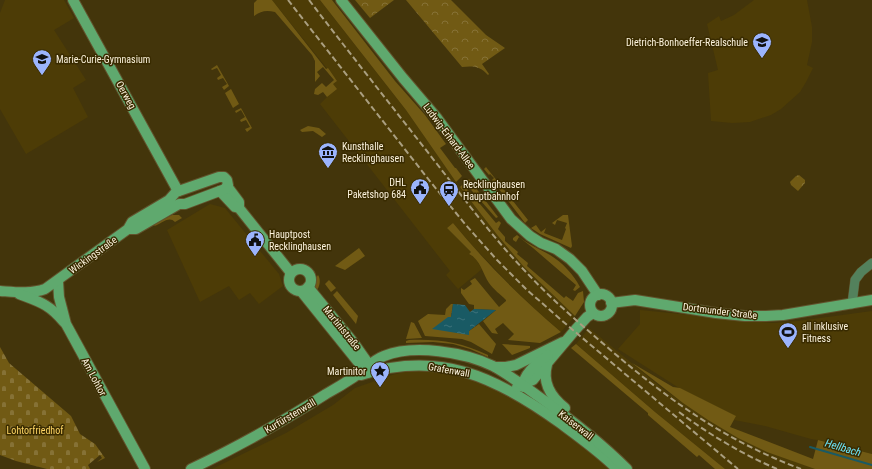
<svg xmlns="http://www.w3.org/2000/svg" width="872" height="469" font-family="'Roboto Condensed',sans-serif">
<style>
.built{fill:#4d3c06}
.green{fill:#715a14}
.forest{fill:url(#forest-crowns)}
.cemetery{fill:url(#cemetery-stones)}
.water{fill:url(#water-ripples)}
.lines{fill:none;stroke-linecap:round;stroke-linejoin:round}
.stream{stroke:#195a64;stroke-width:2}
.tertiary-casing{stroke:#61532d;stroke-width:10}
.secondary-casing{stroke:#61532d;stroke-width:12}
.tertiary{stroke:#53815c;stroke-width:9}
.secondary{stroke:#5fa96e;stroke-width:10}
.rail{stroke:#aa9f80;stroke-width:2;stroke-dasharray:6 3;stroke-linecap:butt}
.labels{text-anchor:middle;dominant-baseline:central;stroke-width:3;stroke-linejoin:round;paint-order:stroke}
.poi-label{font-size:10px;fill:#fcf3dd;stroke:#392b00;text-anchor:start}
.street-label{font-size:10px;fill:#fcf3dd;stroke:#392b00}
.park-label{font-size:10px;fill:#fed564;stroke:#392b00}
.water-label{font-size:11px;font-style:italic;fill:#6ee6f9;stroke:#392b00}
</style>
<defs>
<pattern id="forest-crowns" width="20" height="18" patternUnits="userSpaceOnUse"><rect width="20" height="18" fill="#715a14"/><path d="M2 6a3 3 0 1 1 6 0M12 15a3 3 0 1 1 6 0" fill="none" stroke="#867236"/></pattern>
<pattern id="cemetery-stones" width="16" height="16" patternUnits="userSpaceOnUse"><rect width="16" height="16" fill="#715a14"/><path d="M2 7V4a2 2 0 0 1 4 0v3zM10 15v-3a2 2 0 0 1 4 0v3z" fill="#867236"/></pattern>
<pattern id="water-ripples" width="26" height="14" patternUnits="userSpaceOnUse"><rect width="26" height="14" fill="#195a64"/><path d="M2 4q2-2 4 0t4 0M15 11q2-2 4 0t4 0" fill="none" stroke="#3b727a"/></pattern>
</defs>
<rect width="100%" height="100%" fill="#43350b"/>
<g class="built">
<path d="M5,0h59l10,18 -20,12 32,50 -13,8 15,29 -62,37 -26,-45v-96z"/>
<path d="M272,0h48l86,110 50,72 42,54 26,31 51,49 -14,16 -25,-22 -20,-19 -44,-46 -19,-22 -6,5 24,24 -2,2 6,4 7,11 -24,20 -12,-14 4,-4 -130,-167 7,-7 6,-13 4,-3z"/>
<path d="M754,0h53l5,27v15l-5,23 6,3 -7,14 -6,10 -19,17 -10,6 -21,7 -18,1 -21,-2 -3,-48 10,-3 -11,-46 12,-8 2,5 13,-6z"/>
<path d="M210,204l15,4 54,66 4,12 -24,18 -9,-11 -11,7 -10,-14 -29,16 -33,-72z"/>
<path d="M640,310l132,13 26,-2 74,-10v143l-54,-14 -7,-1 -46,-13 -31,-6 1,-4 -56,-28 -61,-39 22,-25z"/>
<path d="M589,328l73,60 46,32 30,18 77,31h-49l-2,-1 -1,1h-38l-70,-57 -79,-68z"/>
<path d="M416,369l23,1 30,6 39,17 45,29 59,47h-400l74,-36 47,-28 22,-17 37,-13z"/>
</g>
<g class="green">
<path d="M257,0h15l54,69 2,-1 9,13 -4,3 4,5 -10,8 -4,-5 -5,3 -4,-1 1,-5 7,-6 4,4 8,-7 -11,-13 -6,5 3,4 -5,6v-21l-3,-6 -37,-43c-9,-2 -14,-1 -21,4v-13z"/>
<path d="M320,0h12l63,81 30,34 21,29 -6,4 15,20h1l6,8 -6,6 -50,-72z"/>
<path d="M217,65l12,21 -5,4 -2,-3 5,-3 -4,-6 -5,2 -1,-2 4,-3 -4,-7 -5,2 -1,-1z"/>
<path d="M231,89l8,15 -6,4 -8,-15z"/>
<path d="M241,108l11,20 -5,4 -2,-3 5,-2 -4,-7 -5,2 -1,-2 5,-3 -4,-7 -5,3 -1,-2z"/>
<path d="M308,126l11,2 7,6 -4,3 -9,-6 -11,1 -2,-2z"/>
<path d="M486,167l42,53 -3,3 -33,-43 2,-2 -4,-4 -1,1 -5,-6z"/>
<path d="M469,179l29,38 -2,1 -31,-35z"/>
<path d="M463,184l33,39 3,-2 2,2 -3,6 7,8v4l13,11 -1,2 11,9 -1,3 37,32 2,-2 7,5 5,-8 5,-2 1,11 -9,14 -51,-49 -26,-31 -38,-49z"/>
<path d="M172,215h7l3,3 -7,4c-6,-7 -14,2 -21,4l3,-5 7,-5 2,2z"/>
<path d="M563,215h5l4,31 -1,2 -31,-14 -9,-6 5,-3 5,7 5,-4 -2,5 18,7 4,-11 -1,-1 2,-5 -10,-3 -2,5 -3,-2z"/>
<path d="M453,223c33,40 69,76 108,109l-21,11 -32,-3 6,-6 -11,-11 -8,6 3,5 -6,-1 -9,-12 13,-11 -22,-1v-4l-5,-1 -8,-11v-5l3,2 8,-6 -2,-3 5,-3 24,29 7,-6v-1c-6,-6 -12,-10 -17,-17 -6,-9 -9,-24 -20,-29l2,-2 -24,-24z"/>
<path d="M517,235c10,9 21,13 33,20 12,7 24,20 30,32l-5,4 -2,-1 3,-5 -43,-37 -14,-11 -3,5 -3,-2v-2z"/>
<path d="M359,248l6,8 -20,14 -10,-4z"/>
<path d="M318,275c3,4 2,12 -2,16l-3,-9z"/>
<path d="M329,280l7,8 -5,4 -6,-8z"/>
<path d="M337,291l21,25 -2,8 -23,-29z"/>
<path d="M451,304h2l-2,13 18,14 10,-7 17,20 -4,10 -21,-12 -9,-3 -37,-3 -7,-15 10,-7 17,1 1,-6z"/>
<path d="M411,322l3,1 8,15 -16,1z"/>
<path d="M409,340c31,-1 51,2 79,15v2l-18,-8 -17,-5 -20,-2 -27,1v-2z"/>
<path d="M502,344l28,2v2l-18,7z"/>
<path d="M576,344l79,68 70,57h-10l-16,-14 -2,2 -49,-42v-2l-77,-65z"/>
<path d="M632,363l41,24 7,1 56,28 -6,11 83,32 5,-19 54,14v15h-57l-48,-17 -29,-14 -30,-18 -25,-17z"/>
</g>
<g class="forest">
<path d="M355,0h39l-24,18z"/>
<path d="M406,0h45l35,35 19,13 -23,16 7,10 -1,1c-8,-9 -15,-9 -26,-8z"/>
<path d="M799,175l6,5v3l-7,8 -7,-6 -1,-3 6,-6z"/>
</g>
<path class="cemetery" d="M0,347l9,16 62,53 9,18 15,10 10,14 -8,4 5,-4 -2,-3 -12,10 2,4h-43l-31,-8 -16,-6z"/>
<path class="water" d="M453,304l12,1 5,7 4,-3 22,1 -27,21v4l-37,-6 16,-12h3z"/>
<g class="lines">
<path class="stream" d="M810,447l62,18"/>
<defs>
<path id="tertiary" d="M852,304l3,-24 6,-8 11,-9"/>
<g id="secondary">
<path d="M73,0l105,191"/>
<path d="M341,0l62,78 34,40 74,101 19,17 11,7 15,6 14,10 12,12 16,24"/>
<path d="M227,186l12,16v6"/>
<path d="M220,191l15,16 4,1 52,65"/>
<circle cx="300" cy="280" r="11"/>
<path d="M58,281l1,16 7,27 79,145"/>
<path d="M308,287l45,55 19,27"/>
<path d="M0,291c15,1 31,3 45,-2l83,-60 4,-7 37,-22 7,-8 43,-15h5l3,3 1,5 -3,4 -40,15h-6l-43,25h-8"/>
<path d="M301,291l66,82"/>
<path d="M19,294c21,8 30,10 45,28"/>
<circle cx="601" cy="305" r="11"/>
<path d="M611,303l24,-3 81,13 29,3h21l17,-1 89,-15"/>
<path d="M547,365c-5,18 4,32 18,43"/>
<path d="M495,367h11l10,-2 47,-23"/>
<path d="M361,375c79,-25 135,2 199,48 19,14 40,29 57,46"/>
<path d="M517,387l16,-7 43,-51 11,-12 6,-4"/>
<path d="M523,387c0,-14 15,-24 25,-32"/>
<path d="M191,469c47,-22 91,-47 135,-75 9,-5 19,-11 28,-17 10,-7 19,-17 30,-21 30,-12 80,-4 109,10 16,9 31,20 45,30 31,22 62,46 89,73"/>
</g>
</defs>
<use href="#tertiary" class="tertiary-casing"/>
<use href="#secondary" class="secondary-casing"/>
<use href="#tertiary" class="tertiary"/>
<use href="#secondary" class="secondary"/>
<g class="rail">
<path d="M288,0l141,180 36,44 32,36 29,29 41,36 171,144"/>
<path d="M309,0c42,55 85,109 128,164 29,37 57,75 90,109 27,29 57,54 87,80 60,51 113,88 187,116"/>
<path d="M679,412c31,23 63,42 98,57"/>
</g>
</g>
<defs>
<symbol id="school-pin" viewBox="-11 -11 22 30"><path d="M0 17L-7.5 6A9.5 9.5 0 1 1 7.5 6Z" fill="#9bb4fd" stroke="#392b00"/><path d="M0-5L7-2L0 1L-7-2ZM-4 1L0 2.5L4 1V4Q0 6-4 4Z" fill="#111"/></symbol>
<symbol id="museum-pin" viewBox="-11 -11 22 30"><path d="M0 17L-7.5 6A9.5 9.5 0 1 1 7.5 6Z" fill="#9bb4fd" stroke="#392b00"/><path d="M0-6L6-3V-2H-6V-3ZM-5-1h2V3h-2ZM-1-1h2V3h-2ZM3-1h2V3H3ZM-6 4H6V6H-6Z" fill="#111"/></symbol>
<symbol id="civic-pin" viewBox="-11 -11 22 30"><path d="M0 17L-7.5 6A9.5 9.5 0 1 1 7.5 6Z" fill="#9bb4fd" stroke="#392b00"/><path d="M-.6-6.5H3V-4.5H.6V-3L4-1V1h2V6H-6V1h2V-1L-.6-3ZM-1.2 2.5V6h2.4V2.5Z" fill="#111"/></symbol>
<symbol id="station-pin" viewBox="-11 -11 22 30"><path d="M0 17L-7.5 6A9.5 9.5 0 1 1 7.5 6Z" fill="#9bb4fd" stroke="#392b00"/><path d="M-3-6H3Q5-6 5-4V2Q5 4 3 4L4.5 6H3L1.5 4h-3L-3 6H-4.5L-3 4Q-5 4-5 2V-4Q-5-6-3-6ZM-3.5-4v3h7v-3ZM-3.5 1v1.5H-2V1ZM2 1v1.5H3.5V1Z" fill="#111"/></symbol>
<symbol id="stadium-pin" viewBox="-11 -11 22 30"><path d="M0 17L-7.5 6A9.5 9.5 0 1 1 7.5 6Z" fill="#9bb4fd" stroke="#392b00"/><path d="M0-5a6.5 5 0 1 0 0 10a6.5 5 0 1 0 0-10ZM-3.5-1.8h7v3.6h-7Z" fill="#111"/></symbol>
<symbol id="sight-pin" viewBox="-11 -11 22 30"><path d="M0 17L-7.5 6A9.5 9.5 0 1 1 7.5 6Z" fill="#9bb4fd" stroke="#392b00"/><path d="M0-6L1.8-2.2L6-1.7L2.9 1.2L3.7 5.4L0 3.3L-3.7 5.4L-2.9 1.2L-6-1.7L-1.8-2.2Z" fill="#111"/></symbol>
</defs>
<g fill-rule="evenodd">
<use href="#school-pin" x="751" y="31" width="22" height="30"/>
<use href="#school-pin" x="31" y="48" width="22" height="30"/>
<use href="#museum-pin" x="317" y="141" width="22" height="30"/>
<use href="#civic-pin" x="409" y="177" width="22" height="30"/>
<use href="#station-pin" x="438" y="179" width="22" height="30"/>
<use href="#civic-pin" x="244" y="229" width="22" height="30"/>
<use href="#stadium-pin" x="777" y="321" width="22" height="30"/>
<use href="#sight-pin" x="369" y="360" width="22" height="30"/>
</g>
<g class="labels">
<g class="poi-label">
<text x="748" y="42" text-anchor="end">Dietrich-Bonhoeffer-Realschule</text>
<text x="56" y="59">Marie-Curie-Gymnasium</text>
<text x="342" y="146">Kunsthalle<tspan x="342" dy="12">Recklinghausen</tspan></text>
<text x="406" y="182" text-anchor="end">DHL<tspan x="406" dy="12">Paketshop 684</tspan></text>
<text x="463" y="184">Recklinghausen<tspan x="463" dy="12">Hauptbahnhof</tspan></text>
<text x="269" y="234">Hauptpost<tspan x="269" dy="12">Recklinghausen</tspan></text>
<text x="802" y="326">all inklusive<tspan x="802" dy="12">Fitness</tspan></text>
<text x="366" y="371" text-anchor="end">Martinitor</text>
</g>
<g class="street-label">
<text transform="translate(126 95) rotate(61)">Oerweg</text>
<text transform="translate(449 136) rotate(53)">Ludwig-Erhard-Allee</text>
<text transform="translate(93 255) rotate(-36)">Wickingstraße</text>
<text transform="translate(720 311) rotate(7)">Dortmunder Straße</text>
<text transform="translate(342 328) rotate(51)">Martinistraße</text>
<text transform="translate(449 370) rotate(10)">Grafenwall</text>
<text transform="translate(94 377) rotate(62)">Am Lohtor</text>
<text transform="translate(290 416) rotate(-31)">Kurfürstenwall</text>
<text transform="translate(576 425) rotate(38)">Kaiserwall</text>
</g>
<g class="park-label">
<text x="35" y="430">Lohtorfriedhof</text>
</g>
<g class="water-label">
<text transform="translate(843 448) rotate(16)">Hellbach</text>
</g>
</g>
</svg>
